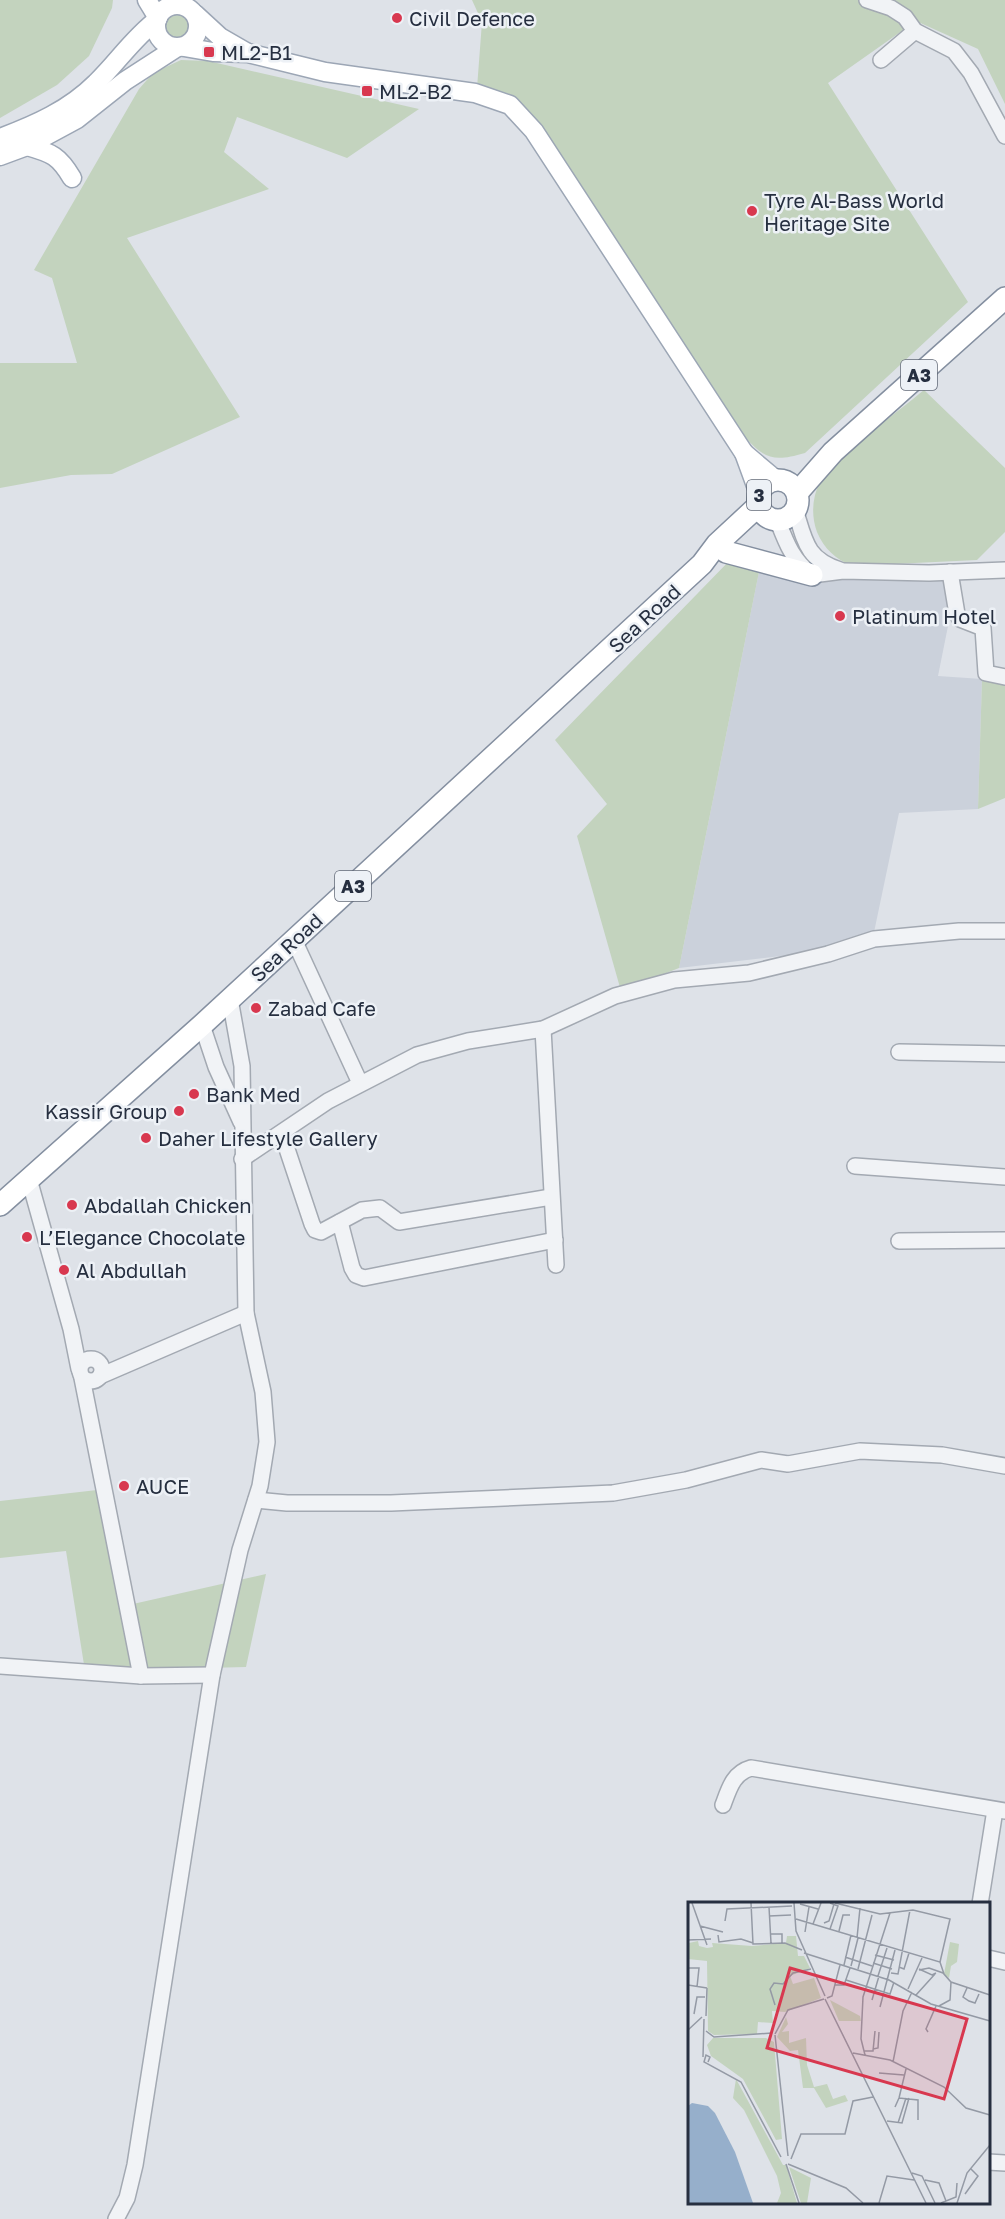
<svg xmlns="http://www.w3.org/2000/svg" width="1005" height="2219" font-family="'Golos Text',sans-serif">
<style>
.built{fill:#cbd1db}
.green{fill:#c3d3be}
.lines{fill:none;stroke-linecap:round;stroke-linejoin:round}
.minor-casing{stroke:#a3a9b2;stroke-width:18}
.major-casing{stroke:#9ca6b5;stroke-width:21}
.highway-casing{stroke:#848fa0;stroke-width:24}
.minor{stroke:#f1f3f6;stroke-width:15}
.major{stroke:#fff;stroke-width:18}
.highway{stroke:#fff;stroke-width:21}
.poi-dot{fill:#d8384f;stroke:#edf1f6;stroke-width:2}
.labels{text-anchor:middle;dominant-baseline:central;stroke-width:5;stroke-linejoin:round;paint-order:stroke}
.shield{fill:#edf1f6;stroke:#626977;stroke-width:1.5}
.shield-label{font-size:18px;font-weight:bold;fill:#262f40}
.poi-label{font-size:20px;fill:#262f40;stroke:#edf1f6;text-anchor:start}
.street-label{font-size:20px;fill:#262f40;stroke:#edf1f6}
.inset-road{fill:none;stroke:#949aa5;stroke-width:1.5}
.view{fill:#d8384f;fill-opacity:0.15;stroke:#d8384f;stroke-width:3}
.inset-edge{fill:none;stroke:#262f40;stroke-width:3}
</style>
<rect width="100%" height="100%" fill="#dee2e8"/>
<path class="built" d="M761,562l103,18 93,1 -19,95 44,3 -4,130 -79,4 -26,124 -17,10 -177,21z"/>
<g class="green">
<path d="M0,0h113l-1,8 -23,48 -32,29 -57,33z"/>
<path d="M472,0h533v104l-27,-55 -62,-28 -88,62 140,219 -163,151c-34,10 -41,5 -64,-20l-206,-314 -58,-31 5,-66z"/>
<circle cx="179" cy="25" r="15"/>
<path d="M181,60l27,1 211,48 -72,49 -110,-41 -13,35 45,37 -142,49 113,179 -128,57 -41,1 -71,13v-125h77l-25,-85 -18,-8 105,-181 14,-16z"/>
<path d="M924,390l81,78v64l-28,28 -125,6c-16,-7 -28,-17 -35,-34 -6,-16 -5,-35 3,-50 16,-26 78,-70 104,-92z"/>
<path d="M733,557l28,5 -82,406 -58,23 -44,-155 30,-32 -52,-64z"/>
<path d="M982,679l23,2v117l-27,11z"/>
<path d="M106,1489l27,115 133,-30 -20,93 -161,4 -19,-120 -66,7v-57z"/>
</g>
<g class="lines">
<defs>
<g id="minor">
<path d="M867,0l24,8 14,9 10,14 39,20 17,22 34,63"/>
<path d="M881,60l34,-29"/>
<path d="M795,509c10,32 11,50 45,61"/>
<path d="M777,519c9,23 15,41 35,56l31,-4 86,2 76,-3"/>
<path d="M950,572l7,42 3,5 23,9 3,45 19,4"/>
<path d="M294,940l66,143"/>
<path d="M202,1025l14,42 25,55"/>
<path d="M543,1029l13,236"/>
<path d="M899,1052l106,2"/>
<path d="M282,1134l30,90 3,6 6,2 41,-22 18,-2 19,14 152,-25"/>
<path d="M242,1159l86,-58 89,-46 51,-14 75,-12 72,-33 59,-16 75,-7 79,-19 46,-15 85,-8h46"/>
<path d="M855,1166l150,11"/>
<path d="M29,1179l42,150 8,40"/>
<path d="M340,1222l12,46 4,7 8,3 191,-38"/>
<path d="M899,1241l106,-1"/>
<circle cx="91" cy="1370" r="11"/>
<path d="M100,1376l146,-63"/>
<path d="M82,1378l59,298"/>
<path d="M256,1500l31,3h104l222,-10 73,-13 75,-20 27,4 72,-13 82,4 63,11"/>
<path d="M0,1666l141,10 71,-1"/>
<path d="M723,1805c6,-16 10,-32 28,-37l254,43"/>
<path d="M980,1904l15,-94"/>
<path d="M988,1958l17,4"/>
<path d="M988,2162l17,1"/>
<path d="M116,2219l11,-21 8,-33 77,-490 28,-125 20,-64 7,-44 -4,-50 -17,-79 -4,-247 -12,-67"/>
</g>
<g id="major">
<path d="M147,0l11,18"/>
<circle cx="177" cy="26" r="21"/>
<path d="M195,14l25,23 26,15"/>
<path d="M184,47l29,5 35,1 77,19 150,21 35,12 24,26 210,322 15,41"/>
<path d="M0,138c35,-13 69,-28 96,-55 21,-20 37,-45 61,-63"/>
<path d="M27,146c25,7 32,10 45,32"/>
<path d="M0,156l27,-10 50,-27 48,-38 51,-33"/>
<path d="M744,453l32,27"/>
</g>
<g id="highway">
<circle cx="778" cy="500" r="20"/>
<path d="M797,493l36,-41 172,-154"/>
<path d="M726,552l86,23"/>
<path d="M0,1205l202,-180 500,-461 15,-20 42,-39"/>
</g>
</defs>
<use href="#minor" class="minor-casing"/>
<use href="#major" class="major-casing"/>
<use href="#highway" class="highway-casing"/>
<use href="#minor" class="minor"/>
<use href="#major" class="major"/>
<use href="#highway" class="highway"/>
</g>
<g class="poi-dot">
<circle cx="397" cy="18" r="6"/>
<rect x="203" y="46" width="12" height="12" rx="3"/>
<rect x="361" y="85" width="12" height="12" rx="3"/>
<circle cx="752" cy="211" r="6"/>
<circle cx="840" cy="616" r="6"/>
<circle cx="256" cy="1008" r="6"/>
<circle cx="194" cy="1094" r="6"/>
<circle cx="179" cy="1111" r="6"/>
<circle cx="146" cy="1138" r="6"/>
<circle cx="72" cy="1205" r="6"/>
<circle cx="27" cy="1237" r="6"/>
<circle cx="64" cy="1270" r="6"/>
<circle cx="124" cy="1486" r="6"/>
</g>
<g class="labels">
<g class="shield">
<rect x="901" y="360" width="36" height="30" rx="4.5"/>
<rect x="747" y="480" width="24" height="30" rx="4.5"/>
<rect x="335" y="871" width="36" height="30" rx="4.5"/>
</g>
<g class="shield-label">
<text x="919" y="375">A3</text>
<text x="759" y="495">3</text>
<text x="353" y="886">A3</text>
</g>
<g class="poi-label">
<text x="409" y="18">Civil Defence</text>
<text x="221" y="52">ML2-B1</text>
<text x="379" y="91">ML2-B2</text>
<text x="764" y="200">Tyre Al-Bass World<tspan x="764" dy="23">Heritage Site</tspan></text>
<text x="852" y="616">Platinum Hotel</text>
<text x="268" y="1008">Zabad Cafe</text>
<text x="206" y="1094">Bank Med</text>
<text x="167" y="1111" text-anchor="end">Kassir Group</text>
<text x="158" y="1138">Daher Lifestyle Gallery</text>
<text x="84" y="1205">Abdallah Chicken</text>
<text x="39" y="1237">L’Elegance Chocolate</text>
<text x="76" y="1270">Al Abdullah</text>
<text x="136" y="1486">AUCE</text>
</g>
<g class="street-label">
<text transform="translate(644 618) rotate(-43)">Sea Road</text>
<text transform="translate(286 947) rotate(-43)">Sea Road</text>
</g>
</g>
<g transform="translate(688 1902)">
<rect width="302" height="302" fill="#dee2e8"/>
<path d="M99,34h9l2,20h6l6,12 -20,8 3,8 21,-6 7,20 -36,14 -13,-1 1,12 -15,-1 -1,12 -43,1 -6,-4 -1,-70 -19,-2 1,-16 9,-2 1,5 8,2 6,-1 -1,-4 40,3 34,-3zM262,40l9,2 -2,18 -6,4 -2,12 -5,-4zM142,98l30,16 1,5h-22zM98,115l2,7 -6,8 7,-1v12l17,-5 1,27 7,22 13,-3 6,15 12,-4 3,6 -22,7 -12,-20h-11l-5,-38 -8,1 -13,-14zM25,136h53l8,4 8,97 -6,1 -33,-61 -32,-23 -4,-11zM48,177l47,86h3l11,38h-20l4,-10 -4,-17 -33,-66 -11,-12zM101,265l22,11 -4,25h-6z" fill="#c3d3be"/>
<path d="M4,201l16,3 7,7 20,39 18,51h-65v-97z" fill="#96afcb"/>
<path class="inset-road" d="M4,1l15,42M63,1l2,41 32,-1 17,7M106,1l2,28 29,65M147,1l45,11 33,-4 37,9 -10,43M112,2l18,5M81,5l2,36M81,14l22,-1M108,17l144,43 4,12M37,19l2,-12 65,-3M136,21l5,-2 5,-17M125,22l8,-21M12,24l23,6M142,27l8,-23 -8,-3M151,29l4,-16h7M117,30l4,-25M82,32h12v9M30,33l1,7 22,-3 12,4M169,36l3,-30M0,38l23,-1M116,51l85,27 42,24 59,17M187,53l19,5M157,55l27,9M185,61l19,6M156,63l7,-30M163,64l7,-28M211,65l5,2 5,-16M0,66h11l-2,19M170,67l14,-54M231,67l13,6 4,-2M231,68l10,-2 14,5 8,9 39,13M203,71l7,1 12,-64M190,74l9,-28M158,78l44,14 4,-12M0,83l19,3M147,83h9l6,-17M279,86l-4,9 6,4 6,2 4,-9M220,87l14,-31M228,93l19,-21M139,96l5,-2 8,-31M137,97l101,204M184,98l7,-24M87,103l-5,-16 4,-6 9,1 10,-11 18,-4M251,104l11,-6 1,-18M192,105l15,-57M6,112l3,-17h8M18,114l1,-28M0,128l14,-13M18,129l8,6 58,-4M240,130l-2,-3 10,-23M87,132l13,-24 36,-11M87,133l13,121M185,147l5,-1 1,-16M176,149h9l2,-20M165,151l37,7 54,27 22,21 24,7M177,153l-4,-16 2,-42 27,-84M15,155l1,-38M20,160l2,-5 -4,-2 -2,7 37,20 40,75M205,160l10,-51 9,-19M191,171l25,2M211,196l7,-29M207,205l4,-9 19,2v20M199,219l15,2 7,-25M210,221l8,-25M103,257l10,-25h44l8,-33 20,-4M98,262l13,39M100,262l58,24 17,15M224,271l10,3 13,27M237,278l14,3 7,18M277,292l13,-18 -7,-7M191,301l8,-27 27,4M253,301l15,-6 1,-14M269,301l10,-30 23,-28"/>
<path class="view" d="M102,66l177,51 -23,80 -177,-51z"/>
<rect width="302" height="302" class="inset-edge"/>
</g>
</svg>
